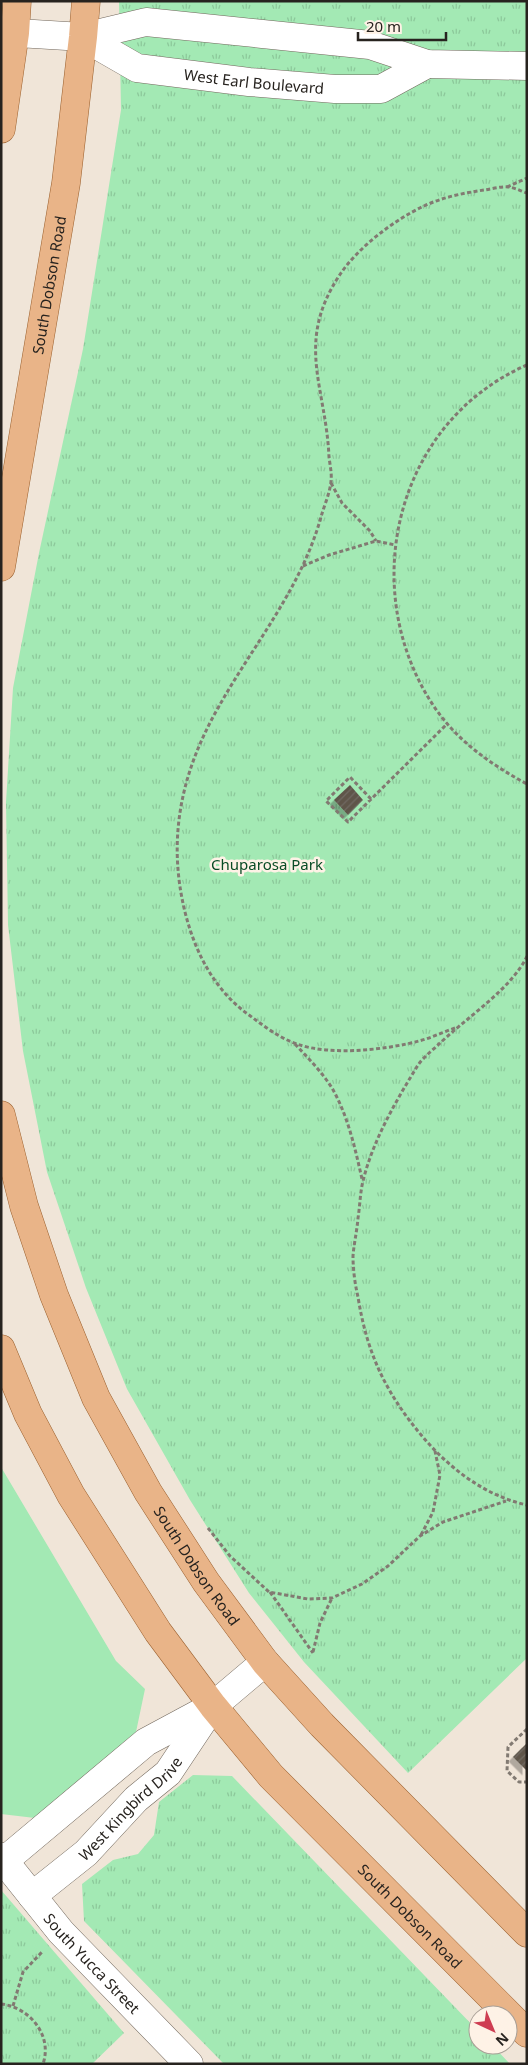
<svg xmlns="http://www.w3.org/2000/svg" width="528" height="2065" font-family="'Noto Sans',sans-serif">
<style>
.grass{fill:#a3e9b4}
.park{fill:url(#park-tufts)}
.building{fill:url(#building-hatch);filter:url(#shadow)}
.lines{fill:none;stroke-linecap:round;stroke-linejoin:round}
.minor-casing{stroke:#71675c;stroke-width:29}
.major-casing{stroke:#9b612f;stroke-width:29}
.path{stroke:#827a72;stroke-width:3;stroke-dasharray:4 2.5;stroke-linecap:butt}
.minor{stroke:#fff;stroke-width:28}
.major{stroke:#e9b488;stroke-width:28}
.labels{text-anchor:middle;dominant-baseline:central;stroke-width:5;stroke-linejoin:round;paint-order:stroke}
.street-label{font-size:15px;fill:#27231f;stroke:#fef2e6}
.park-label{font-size:15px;fill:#094c25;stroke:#fef2e6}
</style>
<defs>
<pattern id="park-tufts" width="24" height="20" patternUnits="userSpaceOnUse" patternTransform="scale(1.25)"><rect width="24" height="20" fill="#a3e9b4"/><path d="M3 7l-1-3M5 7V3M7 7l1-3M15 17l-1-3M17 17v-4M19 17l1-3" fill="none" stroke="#8cc89a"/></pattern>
<pattern id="building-hatch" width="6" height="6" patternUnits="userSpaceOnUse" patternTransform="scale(1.25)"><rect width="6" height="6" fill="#5e554a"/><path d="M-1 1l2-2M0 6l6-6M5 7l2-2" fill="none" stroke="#716a61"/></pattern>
<filter id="shadow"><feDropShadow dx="-4.5" dy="4.5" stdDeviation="0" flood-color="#0004"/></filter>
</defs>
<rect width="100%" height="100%" fill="#f0e5d8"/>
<path class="grass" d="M1,1467l115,194 29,28 -9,43 -101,86 -34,-4z"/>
<g class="park">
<path d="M119,1h408v1657l-119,115 -104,-111 -55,-69 -59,-93 -63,-111 -41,-101 -39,-116 -24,-121 -15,-126 -2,-123 7,-114 26,-135 44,-204 38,-239z"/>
<path d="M193,1775l39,1 246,255v14h14l18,19h-286l-140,-143 -2,-37 31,-24 25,-6 16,-19 5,-33z"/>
<path d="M1,1890l123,143 -32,31h-91z"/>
</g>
<g class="building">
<path d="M350,785l13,15 -15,15 -14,-15z"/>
<path d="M527,1743v28l-14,-14z"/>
</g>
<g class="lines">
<defs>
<g id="minor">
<path d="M1,32l82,5 63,-15 224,23 57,19 100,2"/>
<path id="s1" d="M83,37l54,31 112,14 86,7h46l46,-25"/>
<path id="s2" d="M1,1857l60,75 128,132"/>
<path d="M4,1861l142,-119 67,-36 52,-44"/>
<path id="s3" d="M32,1896l54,-43 50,-54 32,-26 42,-63"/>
</g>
<g id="major">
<path d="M1,129l14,-96 2,-32"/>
<path id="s4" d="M1,567l65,-384 17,-146 3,-36"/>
<path id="s5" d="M1,1115l23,91 30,89 42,103 52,94 58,90 59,80 57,63 205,208"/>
<path id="s6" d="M1,1349l27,65 43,81 87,137 55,74 58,70 256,257"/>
</g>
</defs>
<use href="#minor" class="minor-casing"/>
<use href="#major" class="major-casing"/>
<g class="path">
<path d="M507,187l20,-9"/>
<path d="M527,365c-131,57 -171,223 -94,340 23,35 57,59 94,79"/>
<path d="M331,483l11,20 28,28 6,10"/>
<path d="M303,566l26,-11 47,-14 19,4"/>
<path d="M371,799l-21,-22 -24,24 22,21 100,-99"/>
<path d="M527,956c-15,33 -64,64 -90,90 -7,6 -14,12 -19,19 -22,36 -45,75 -55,116 -3,12 -3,25 -5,37 -1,13 -4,25 -5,38 0,14 2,28 5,41 9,56 27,95 64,139 27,32 63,60 105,69"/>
<path d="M455,1028c-12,4 -24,10 -36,13 -34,9 -89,15 -122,3 -18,-6 -33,-18 -48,-29 -35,-25 -54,-63 -64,-103 -18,-73 -4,-139 33,-204 35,-63 83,-119 103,-191 3,-11 9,-24 10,-36 1,-7 -1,-16 -2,-24 -3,-70 -34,-114 10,-181 18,-28 55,-56 85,-70 19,-9 40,-13 60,-16 8,-1 17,-4 25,-3 6,1 12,4 18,6"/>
<path d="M295,1044c13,14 27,28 37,44 16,28 23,60 30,91"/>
<path d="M208,1528l22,28 39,36 39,7 24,-1 30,-14 26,-18 32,-30 23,-14 63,-21"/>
<path d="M421,1535l12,-23 7,-37 -5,-24"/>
<path d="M270,1592l43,61"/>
<path d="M313,1652l7,-29 12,-25"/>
<path d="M527,1729l-19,18 -1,24 12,11h8"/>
<path d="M1,2004c28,3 52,31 42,60"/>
<path d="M13,2006l10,-34 19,-20"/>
</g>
<use href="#minor" class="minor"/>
<use href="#major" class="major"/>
</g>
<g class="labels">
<g class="street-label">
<text stroke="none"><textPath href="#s1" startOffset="180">West Earl Boulevard</textPath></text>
<text stroke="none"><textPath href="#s4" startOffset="286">South Dobson Road</textPath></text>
<text stroke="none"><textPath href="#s5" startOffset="495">South Dobson Road</textPath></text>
<text stroke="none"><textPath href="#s3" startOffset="132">West Kingbird Drive</textPath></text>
<text stroke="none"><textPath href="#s6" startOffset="705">South Dobson Road</textPath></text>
<text stroke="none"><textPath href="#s2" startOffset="140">South Yucca Street</textPath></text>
</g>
<g class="park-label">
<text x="267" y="864">Chuparosa Park</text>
</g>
</g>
<rect width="528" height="2065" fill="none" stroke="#27231f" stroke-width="5"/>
<g transform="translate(493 2030) rotate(136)"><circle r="24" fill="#fef2e6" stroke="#a89f96"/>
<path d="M0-4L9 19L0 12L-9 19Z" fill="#ce3d52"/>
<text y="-8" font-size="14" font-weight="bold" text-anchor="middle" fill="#27231f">N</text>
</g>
<path d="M358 32v8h88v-8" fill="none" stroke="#27231f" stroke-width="2.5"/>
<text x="366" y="32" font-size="15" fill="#27231f" stroke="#fef2e6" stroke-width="4" paint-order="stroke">20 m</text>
</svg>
